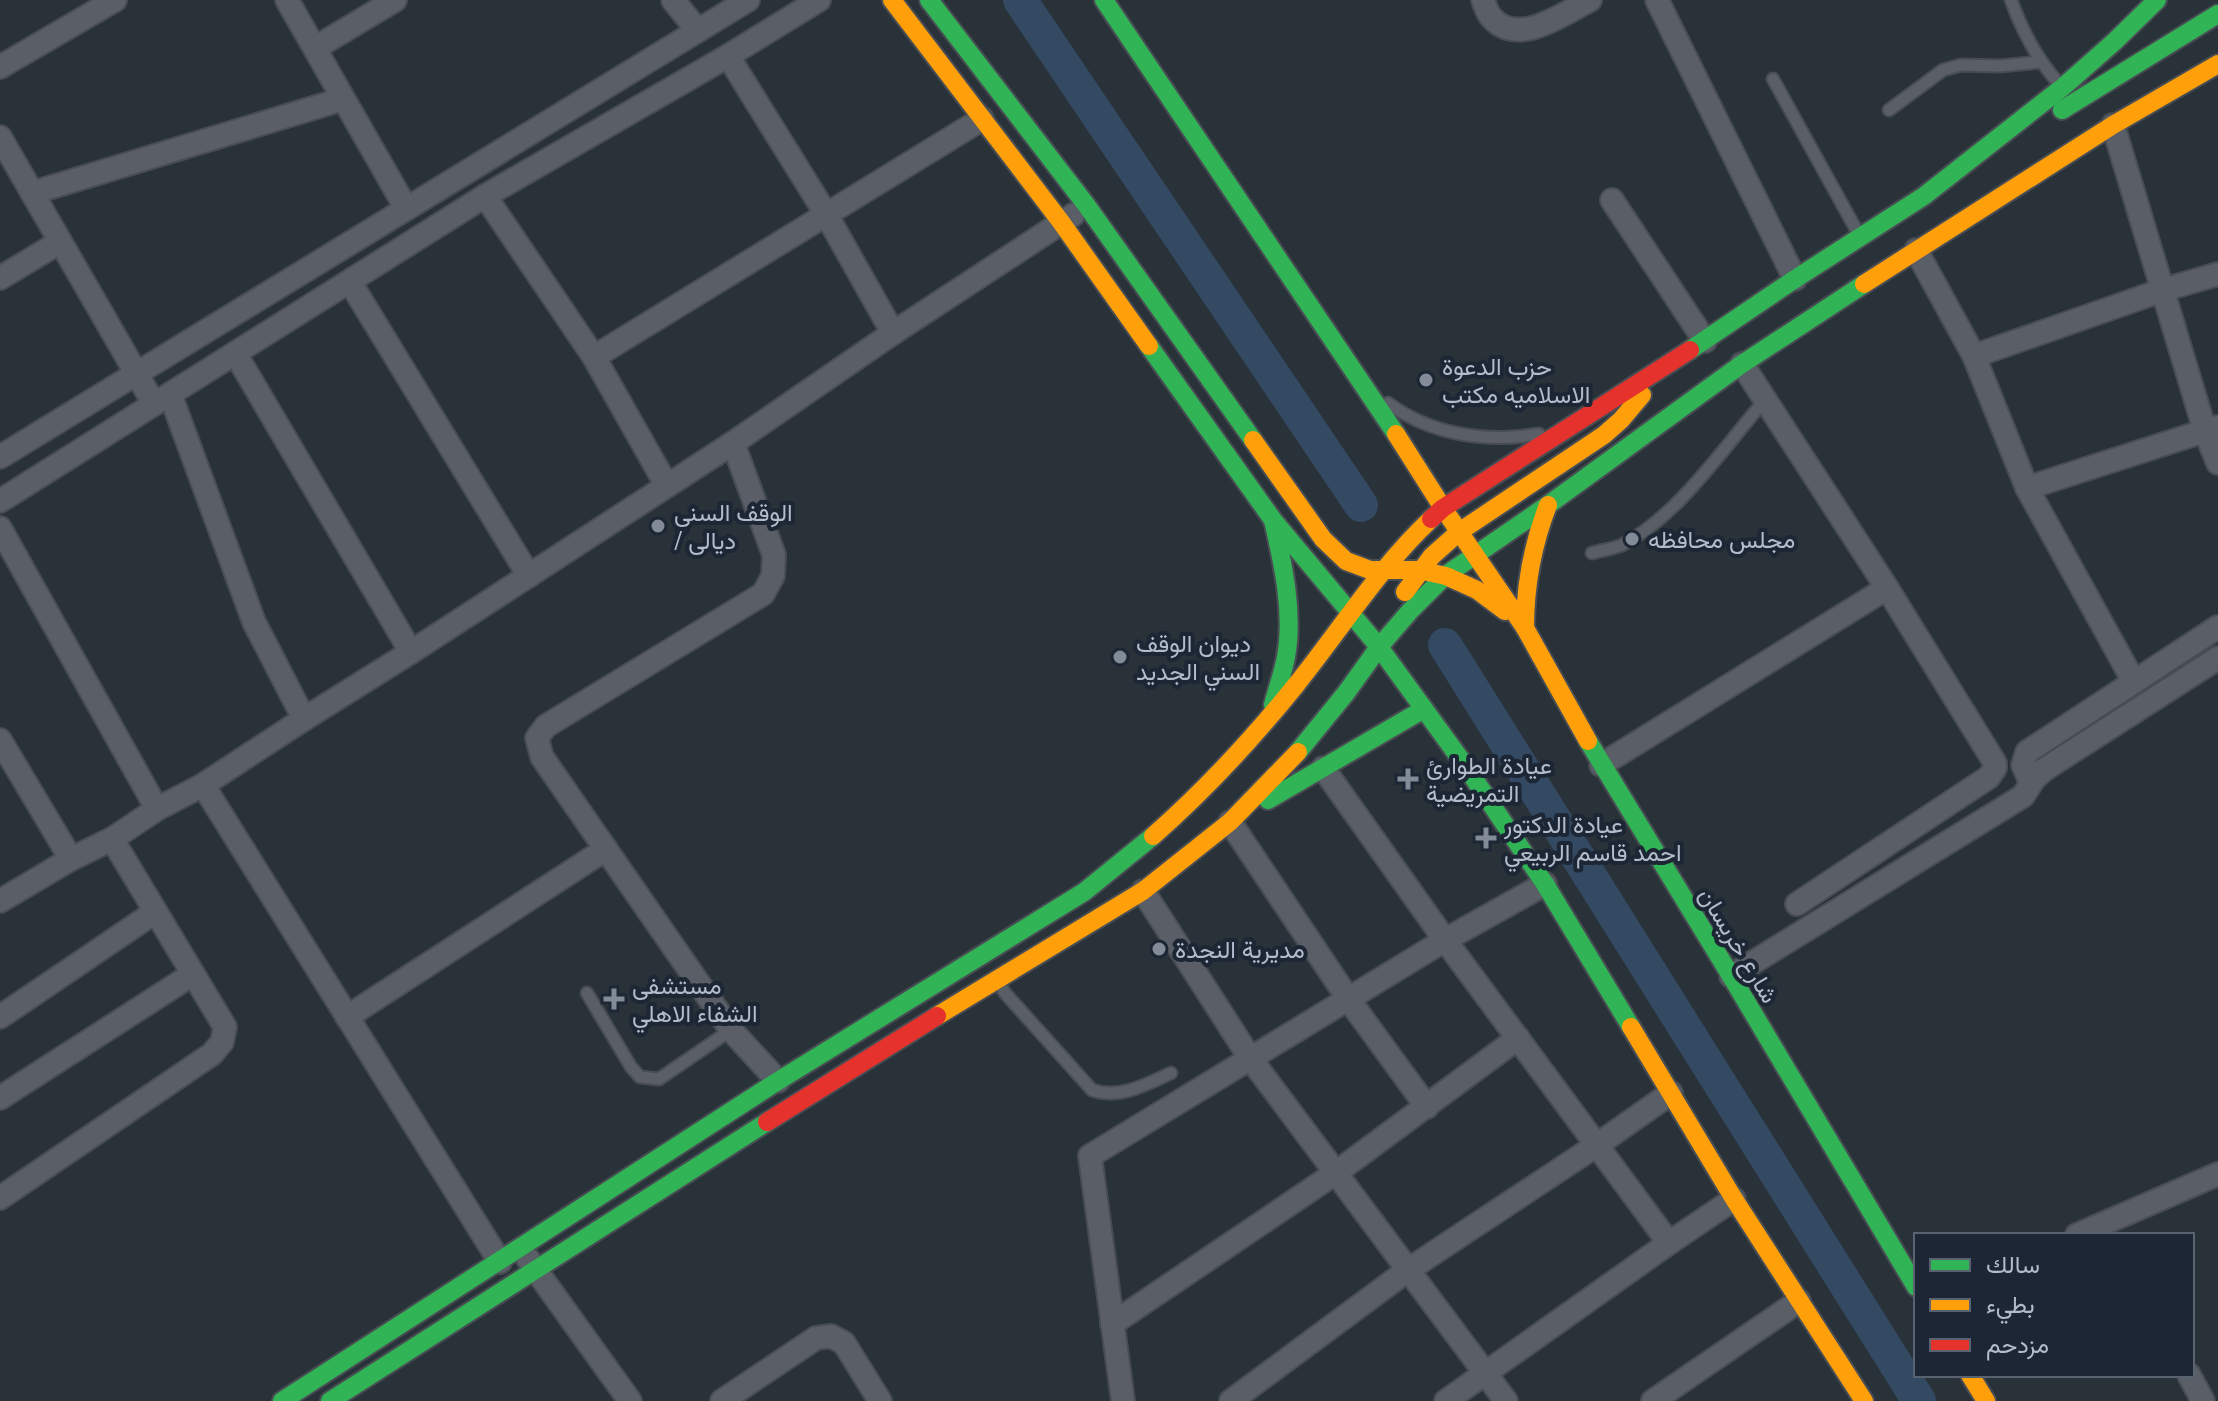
<svg xmlns="http://www.w3.org/2000/svg" width="2218" height="1401" font-family="'Public Sans',Vazirmatn,sans-serif">
<style>
.lines{fill:none;stroke-linecap:round;stroke-linejoin:round}
.river{stroke:#344a63;stroke-width:34}
.lane-casing{stroke:#484d53;stroke-width:15}
.street-casing{stroke:#484d53;stroke-width:26}
.fast-casing{stroke:#484d53;stroke-width:22}
.slow-casing{stroke:#484d53;stroke-width:22}
.jam-casing{stroke:#484d53;stroke-width:22}
.lane{stroke:#5a5e66;stroke-width:11}
.street{stroke:#5a5e66;stroke-width:22}
.fast{stroke:#30b455;stroke-width:18}
.slow{stroke:#ff9f0a;stroke-width:18}
.jam{stroke:#e5322d;stroke-width:18}
.poi-dot{fill:#838b97;stroke:#1c2634;stroke-width:3}
.labels{text-anchor:middle;dominant-baseline:central;stroke-width:8;stroke-linejoin:round;paint-order:stroke}
.poi-label{font-size:24px;fill:#b3bcca;stroke:#1c2634;text-anchor:start}
.street-label{font-size:24px;fill:#b3bcca;stroke:#1c2634}
</style>
<rect width="100%" height="100%" fill="#293139"/>
<g class="lines">
<g class="river">
<path d="M1020,0l341,505"/>
<path d="M1445,645l474,756"/>
</g>
<defs>
<g id="lane">
<path d="M2011,0c11,31 26,59 48,84"/>
<path d="M1773,79l85,154"/>
<path d="M1889,110l54,-40 18,-5 39,1 40,-4"/>
<path d="M1388,403c43,32 99,40 151,31"/>
<path d="M1592,553c10,-3 21,-4 30,-8 57,-30 101,-97 143,-145"/>
<path d="M998,982l7,11 87,97c27,10 55,-6 79,-17"/>
<path d="M587,993l44,74 9,10 19,2 72,-49"/>
</g>
<g id="street">
<path d="M287,0l119,208"/>
<path d="M673,0l25,31"/>
<path d="M1483,0c2,5 4,13 8,17 26,31 72,-3 99,-17"/>
<path d="M1657,0l138,279"/>
<path d="M315,48l80,-48"/>
<path d="M728,56l98,158 67,119"/>
<path d="M0,67l115,-67"/>
<path d="M2113,125l92,306 13,32"/>
<path d="M0,137l154,267"/>
<path d="M32,193l311,-94"/>
<path d="M485,196l109,161 73,129"/>
<path d="M1612,200l93,141"/>
<path d="M1916,250l58,106 53,132 107,194"/>
<path d="M0,278l60,-36"/>
<path d="M350,282l179,294"/>
<path d="M235,353l176,299"/>
<path d="M1974,356l189,-66 55,-16"/>
<path d="M594,357l388,-238"/>
<path d="M1742,364l145,224 108,175v5l-6,9 -192,127"/>
<path d="M170,394l84,228 50,97"/>
<path d="M733,443l41,112 -1,21 -10,18 -217,132 -9,12 5,19 189,273 47,51"/>
<path d="M0,457l748,-457"/>
<path d="M2027,488l190,-61"/>
<path d="M0,501l485,-305 243,-140 91,-56"/>
<path d="M0,528l157,281"/>
<path d="M0,740l71,119"/>
<path d="M1601,765l286,-177"/>
<path d="M1323,768l122,172 224,303"/>
<path d="M2031,783l-8,-18 4,-13 191,-125"/>
<path d="M203,785l297,477"/>
<path d="M1230,822l119,178 78,107"/>
<path d="M1143,891l107,167 256,343"/>
<path d="M0,901l71,-42 41,-20 45,-30 46,-24 101,-66 107,-67 322,-209 160,-110 180,-118"/>
<path d="M1731,976l292,-180 11,-17 11,-10 173,-111"/>
<path d="M0,1017l155,-105"/>
<path d="M347,1017l259,-168"/>
<path d="M0,1098l193,-124"/>
<path d="M0,1198l212,-144 10,-12 3,-15 -113,-188"/>
<path d="M2077,1235l141,-61"/>
<path d="M528,1259l102,142"/>
<path d="M1112,1324l225,-152 181,-134"/>
<path d="M2189,1375l14,26"/>
<path d="M722,1401l94,-63 15,-2 13,7 36,58"/>
<path d="M1123,1401l-33,-245 355,-216 100,-56"/>
<path d="M1231,1401l177,-131 189,-125 74,-52"/>
<path d="M1446,1401l223,-158 65,-44"/>
<path d="M1653,1401l146,-100"/>
</g>
<g id="fast">
<path d="M929,0l158,206 166,234"/>
<path d="M1104,0l292,434"/>
<path d="M2062,110l156,-96"/>
<path d="M1149,346l124,174 106,127 85,117 81,120 86,143"/>
<path d="M1690,350l105,-71 129,-83 139,-109 51,-45 43,-42"/>
<path d="M1273,520c10,44 21,92 13,137 -3,16 -9,32 -13,48"/>
<path d="M1588,741l143,235 185,311"/>
<path d="M1298,752l48,-59 33,-46 31,-36 36,-36 102,-70 194,-141 122,-80"/>
<path d="M1268,800l156,-91"/>
<path d="M282,1401l496,-320 306,-189 69,-56"/>
<path d="M330,1401l437,-279"/>
</g>
<g id="slow">
<path d="M892,0l169,222 88,124"/>
<path d="M1864,284l249,-159 105,-61"/>
<path d="M1396,434l47,74 82,120 63,113"/>
<path d="M1253,440l70,99 23,22 24,9h49l27,6 31,14 28,21"/>
<path d="M1405,592l27,-36 27,-24 145,-97 17,-15 21,-25"/>
<path d="M1525,628c0,-44 7,-82 23,-123"/>
<path d="M1153,836c50,-44 101,-99 143,-151 45,-56 83,-117 135,-166"/>
<path d="M937,1016l206,-125 87,-69 68,-70"/>
<path d="M1631,1027l103,172 130,202"/>
<path d="M1970,1375l16,26"/>
</g>
<g id="jam">
<path d="M1431,519l12,-11 247,-158"/>
<path d="M767,1122l170,-106"/>
</g>
</defs>
<use href="#lane" class="lane-casing"/>
<use href="#street" class="street-casing"/>
<use href="#fast" class="fast-casing"/>
<use href="#slow" class="slow-casing"/>
<use href="#jam" class="jam-casing"/>
<use href="#lane" class="lane"/>
<use href="#street" class="street"/>
<use href="#fast" class="fast"/>
<use href="#slow" class="slow"/>
<use href="#jam" class="jam"/>
</g>
<g class="poi-dot">
<circle cx="1426" cy="380" r="8"/>
<circle cx="658" cy="526" r="8"/>
<circle cx="1632" cy="539" r="8"/>
<circle cx="1120" cy="657" r="8"/>
<path d="M1404 767h8v8h8v8h-8v8h-8v-8h-8v-8h8z"/>
<path d="M1482 826h8v8h8v8h-8v8h-8v-8h-8v-8h8z"/>
<circle cx="1159" cy="949" r="8"/>
<path d="M610 987h8v8h8v8h-8v8h-8v-8h-8v-8h8z"/>
</g>
<g class="labels">
<g class="poi-label">
<text x="1442" y="366">حزب الدعوة<tspan x="1442" dy="28">الاسلاميه مكتب</tspan></text>
<text x="674" y="512">الوقف السني<tspan x="674" dy="28">/ ديالى</tspan></text>
<text x="1648" y="539">مجلس محافظه</text>
<text x="1136" y="643">ديوان الوقف<tspan x="1136" dy="28">السني الجديد</tspan></text>
<text x="1426" y="765">عيادة الطوارئ<tspan x="1426" dy="28">التمريضية</tspan></text>
<text x="1504" y="824">عيادة الدكتور<tspan x="1504" dy="28">احمد قاسم الربيعي</tspan></text>
<text x="1175" y="949">مديرية النجدة</text>
<text x="632" y="985">مستشفى<tspan x="632" dy="28">الشفاء الاهلي</tspan></text>
</g>
<g class="street-label">
<text transform="translate(1739 945) rotate(59)">شارع خريسان</text>
</g>
</g>
<rect x="1914" y="1233" width="280" height="144" fill="#1c2634" stroke="#586270" stroke-width="2"/>
<rect x="1930" y="1259" width="40" height="12" fill="#30b455" stroke="#586270" stroke-width="2"/>
<text x="1986" y="1273" font-size="24" fill="#b3bcca">سالك</text>
<rect x="1930" y="1299" width="40" height="12" fill="#ff9f0a" stroke="#586270" stroke-width="2"/>
<text x="1986" y="1313" font-size="24" fill="#b3bcca">بطيء</text>
<rect x="1930" y="1339" width="40" height="12" fill="#e5322d" stroke="#586270" stroke-width="2"/>
<text x="1986" y="1353" font-size="24" fill="#b3bcca">مزدحم</text>
</svg>
